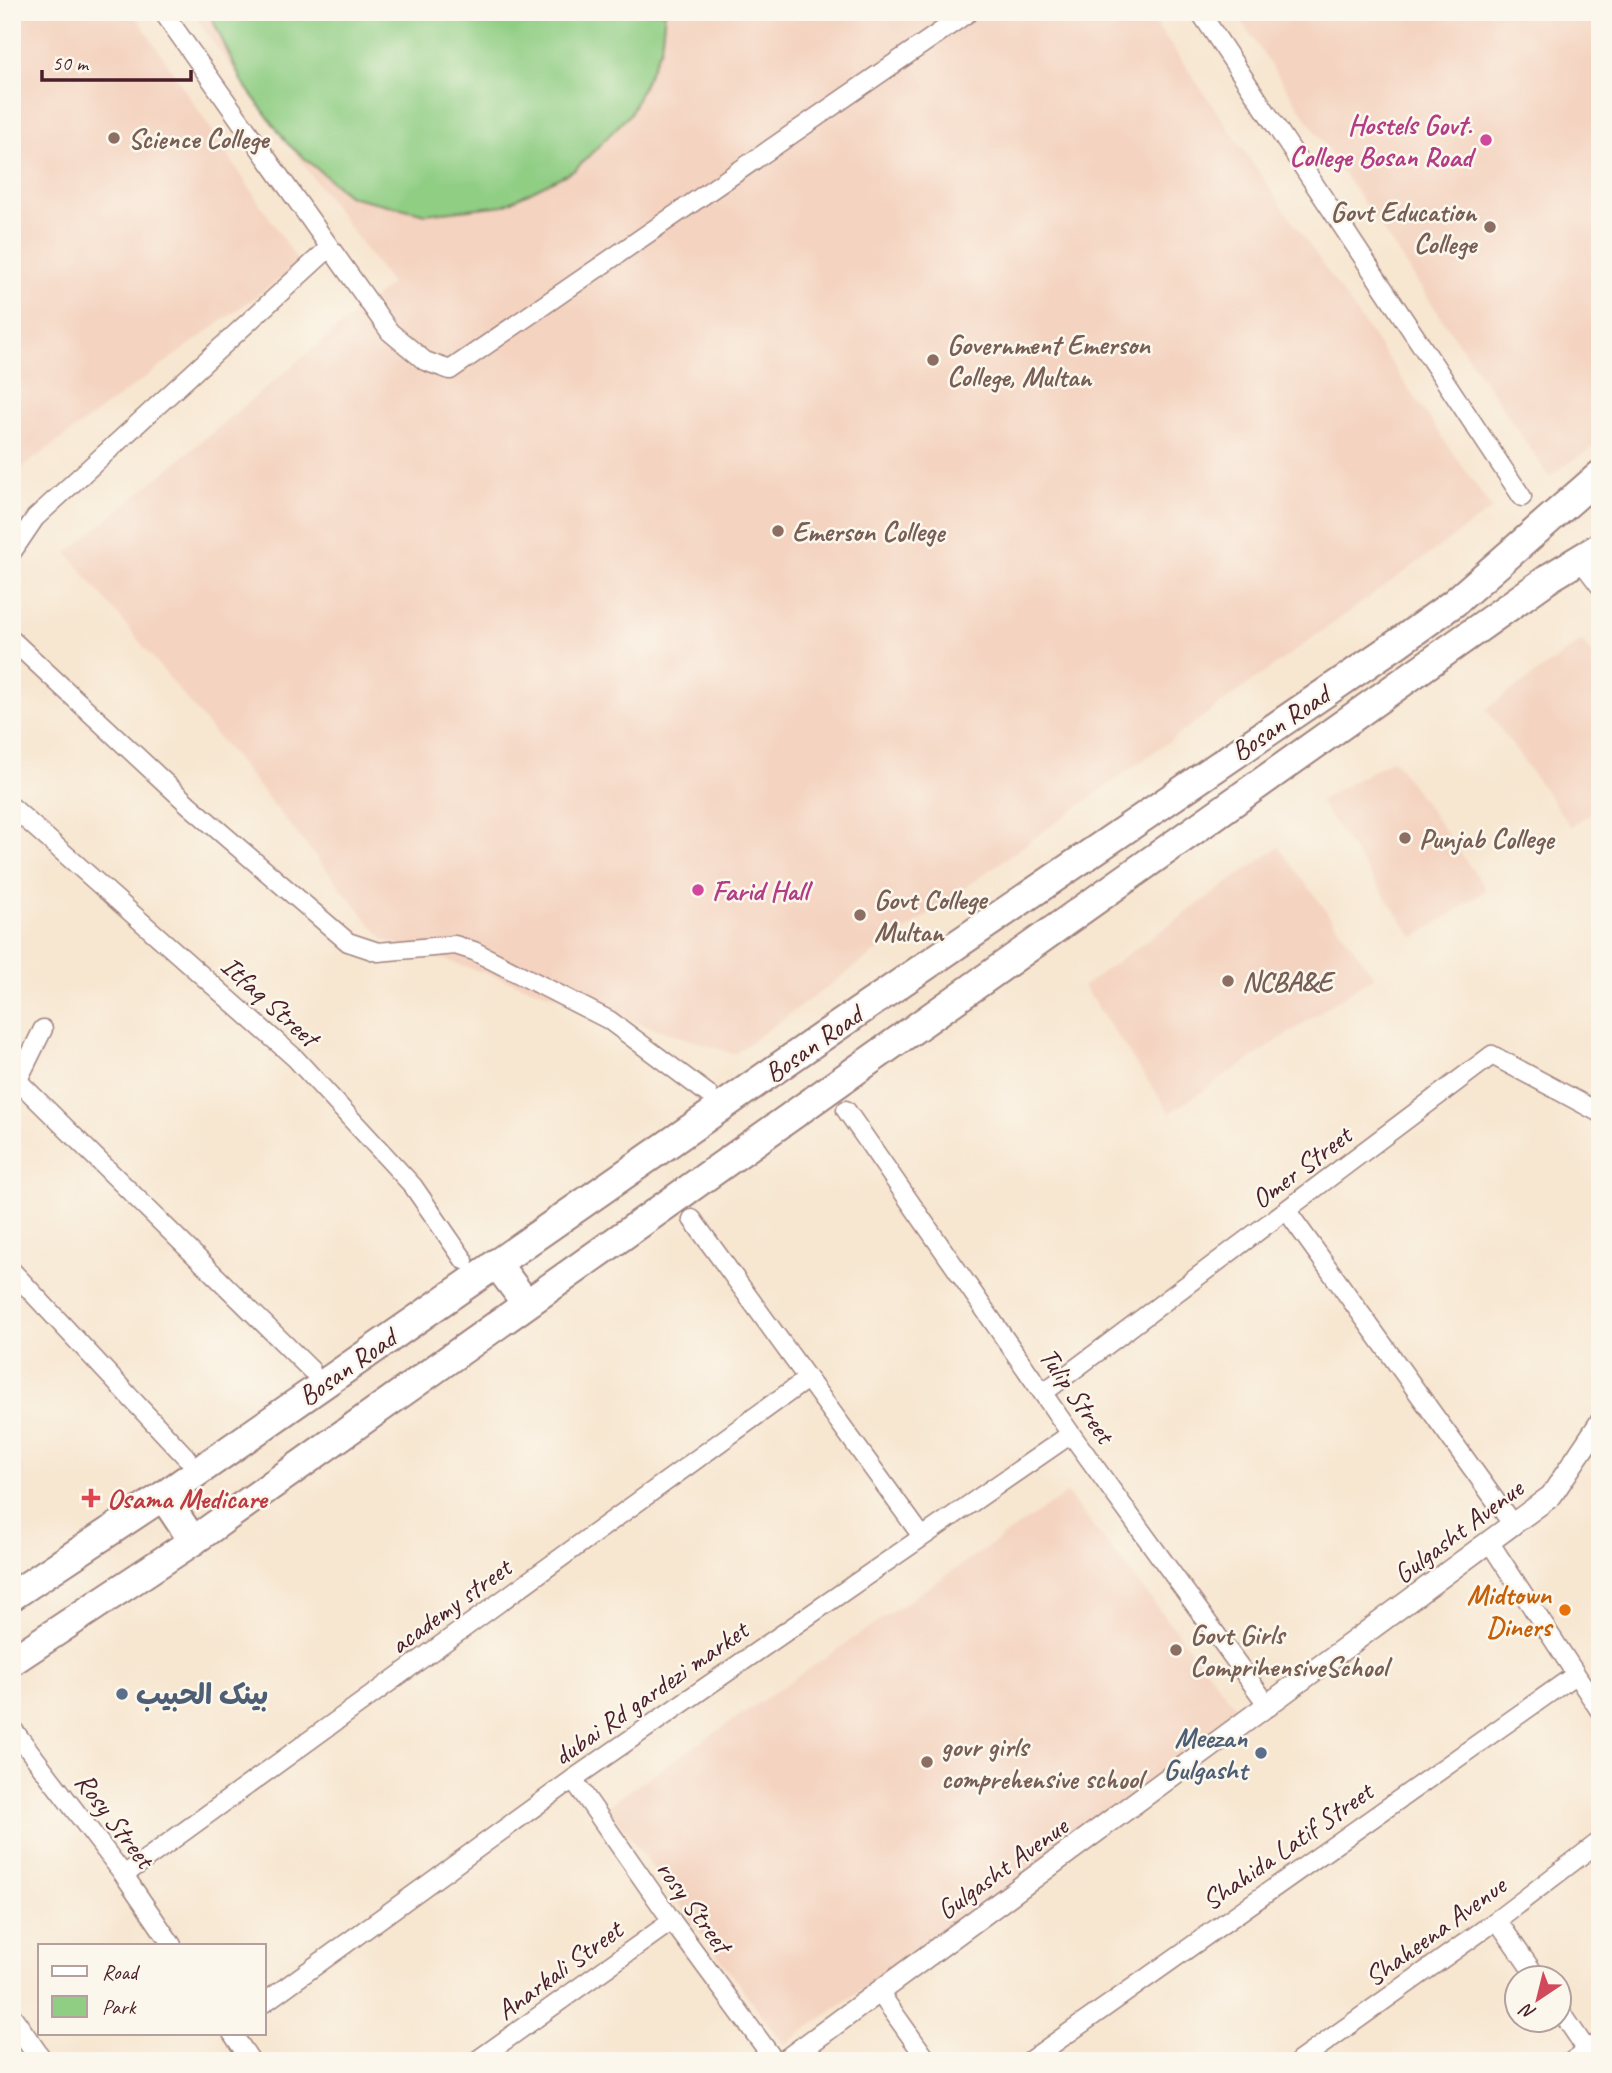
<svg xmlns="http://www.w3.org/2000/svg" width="1612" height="2073" font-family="Caveat,'Playpen Sans Arabic',sans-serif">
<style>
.built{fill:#f4d3c0}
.green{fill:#90ce84;stroke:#6d7658;stroke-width:2}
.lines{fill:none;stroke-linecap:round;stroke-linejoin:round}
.minor-casing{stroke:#a0827e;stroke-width:21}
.tertiary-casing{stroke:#a0827e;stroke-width:24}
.primary-casing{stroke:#a0827e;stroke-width:32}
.minor{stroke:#fff;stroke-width:18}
.tertiary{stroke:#fff;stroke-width:21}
.primary{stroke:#fff;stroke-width:28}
.education-dot{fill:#8d6e63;stroke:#fbf7ec;stroke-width:2.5}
.hotel-dot{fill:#d1479c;stroke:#fbf7ec;stroke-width:2.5}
.health-dot{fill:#e0444e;stroke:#fbf7ec;stroke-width:2.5}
.food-dot{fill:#e8710a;stroke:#fbf7ec;stroke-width:2.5}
.service-dot{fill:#5c6f8a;stroke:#fbf7ec;stroke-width:2.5}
.labels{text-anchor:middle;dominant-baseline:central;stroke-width:5;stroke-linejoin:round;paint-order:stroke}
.hotel-label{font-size:28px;font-weight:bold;fill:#b23c85;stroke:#fbf7ec;text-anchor:end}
.education-label{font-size:28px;font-weight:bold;fill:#785e54;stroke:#fbf7ec;text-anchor:start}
.street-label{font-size:28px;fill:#4a1f2b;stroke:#fbf7ec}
.health-label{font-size:28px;font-weight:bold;fill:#be3a42;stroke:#fbf7ec;text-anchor:start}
.food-label{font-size:28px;font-weight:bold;fill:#c56008;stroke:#fbf7ec;text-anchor:end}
.service-label{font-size:28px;font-weight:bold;fill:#4e5e75;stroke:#fbf7ec;text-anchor:start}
</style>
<rect width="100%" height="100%" fill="#fbf7ec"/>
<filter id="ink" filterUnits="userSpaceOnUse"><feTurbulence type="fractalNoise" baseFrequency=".0143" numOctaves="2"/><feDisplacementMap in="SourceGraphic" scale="14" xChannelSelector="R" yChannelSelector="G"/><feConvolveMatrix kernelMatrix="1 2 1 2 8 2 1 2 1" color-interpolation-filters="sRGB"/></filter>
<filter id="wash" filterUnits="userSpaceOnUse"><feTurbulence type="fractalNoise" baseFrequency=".00686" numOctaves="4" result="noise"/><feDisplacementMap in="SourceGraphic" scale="28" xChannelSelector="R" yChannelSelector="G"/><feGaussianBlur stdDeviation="1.57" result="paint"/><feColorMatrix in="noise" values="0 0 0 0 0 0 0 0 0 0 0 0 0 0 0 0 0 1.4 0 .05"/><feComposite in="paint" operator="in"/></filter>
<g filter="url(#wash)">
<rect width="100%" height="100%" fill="#f7e6d0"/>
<g class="built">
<path d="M12,12h121l167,252 -288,211z"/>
<path d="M191,12h957l344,497 -758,545 -350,-114 -317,-387 324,-269z"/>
<path d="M1235,12h365v430l-51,35z"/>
<path d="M1582,641l18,25v140l-29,21 -85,-118z"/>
<path d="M1393,759l94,131 -73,48 -95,-137z"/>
<path d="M1279,847l95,129 -204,137 -87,-127z"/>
<path d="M1067,1493l177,224 -460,328 -177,-239z"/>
</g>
<path class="green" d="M209,12h456l-4,36 -31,66 -55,56 -71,35 -78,9 -77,-18 -61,-52 -46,-62z"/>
</g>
<g filter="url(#ink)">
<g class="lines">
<defs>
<g id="minor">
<path d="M163,12l227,320 35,29 25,9 519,-358"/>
<path d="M1200,12l322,485"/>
<path d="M12,552l23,-34 294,-270"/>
<path d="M1581,561l19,25"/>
<path d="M12,640l177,165 159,137 30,10 77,-7 19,6 135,69 99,74"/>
<path d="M12,807l283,251 118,128 51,74"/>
<path d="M18,1081l293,289"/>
<path d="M12,1092l31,-63"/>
<path d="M846,1110l225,324 198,273"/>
<path d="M1287,1211l226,314"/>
<path d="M692,1219l229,316"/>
<path d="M12,1271l174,186"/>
<path d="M1043,1393l449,-338 108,58"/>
<path d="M1490,1543l110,168"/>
<path d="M12,1728l112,147 48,70"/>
<path d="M573,1779l99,142 103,140"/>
<path d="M124,1875l683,-496"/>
<path d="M1497,1920l41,59"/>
<path d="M879,1992l49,69"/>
<path d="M264,2003l309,-224 498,-345"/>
<path d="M1560,2010l34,51"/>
<path d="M232,2033l19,28"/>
<path d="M476,2061l196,-140"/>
<path d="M1029,2061l546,-386"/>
<path d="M1299,2061l198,-141 103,-79"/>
<path d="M1572,2061l28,-20"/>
</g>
<g id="tertiary">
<path d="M12,2018l30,43"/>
<path d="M785,2061l766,-565 49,-73"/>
</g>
<g id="primary">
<path d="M496,1263l30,40"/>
<path d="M163,1496l30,45"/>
<path d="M12,1596l151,-100 666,-464 569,-389 57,-41 145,-127"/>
<path d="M12,1661l181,-120 1359,-965 48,-29"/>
</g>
</defs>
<use href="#minor" class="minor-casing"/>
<use href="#tertiary" class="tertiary-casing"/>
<use href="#primary" class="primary-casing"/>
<use href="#minor" class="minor"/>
<use href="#tertiary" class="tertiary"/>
<use href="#primary" class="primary"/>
</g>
</g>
<g class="education-dot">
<circle cx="114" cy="138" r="7"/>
<circle cx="1490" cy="227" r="7"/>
<circle cx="933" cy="360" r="7"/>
<circle cx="778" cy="531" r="7"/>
<circle cx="1405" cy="838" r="7"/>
<circle cx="860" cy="915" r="7"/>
<circle cx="1228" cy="981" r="7"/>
<circle cx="1176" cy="1650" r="7"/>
<circle cx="927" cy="1762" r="7"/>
</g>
<g class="hotel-dot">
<circle cx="1486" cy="140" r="7"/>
<circle cx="698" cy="890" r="7"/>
</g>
<path class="health-dot" d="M87.5 1487.5h7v7h7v7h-7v7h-7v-7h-7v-7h7z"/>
<circle class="food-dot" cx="1565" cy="1610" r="7"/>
<g class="service-dot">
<circle cx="122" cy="1694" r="7"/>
<circle cx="1261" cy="1753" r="7"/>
</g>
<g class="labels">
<g class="hotel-label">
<text x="1472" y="124">Hostels Govt.<tspan x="1472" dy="32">College Bosan Road</tspan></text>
<text x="712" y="890" text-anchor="start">Farid Hall</text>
</g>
<g class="education-label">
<text x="128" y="138">Science College</text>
<text x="1476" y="211" text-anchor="end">Govt Education<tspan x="1476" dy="32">College</tspan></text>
<text x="947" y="344">Government Emerson<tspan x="947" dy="32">College, Multan</tspan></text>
<text x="792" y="531">Emerson College</text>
<text x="1419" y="838">Punjab College</text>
<text x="874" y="899">Govt College<tspan x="874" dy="32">Multan</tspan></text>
<text x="1242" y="981">NCBA&amp;E</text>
<text x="1190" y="1634">Govt Girls<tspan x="1190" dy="32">ComprihensiveSchool</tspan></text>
<text x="941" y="1746">govr girls<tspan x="941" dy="32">comprehensive school</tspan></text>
</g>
<g class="street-label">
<text transform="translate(1280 723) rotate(-34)">Bosan Road</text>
<text transform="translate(270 1001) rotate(42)">Itfaq Street</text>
<text transform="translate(813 1044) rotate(-35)">Bosan Road</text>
<text transform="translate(1301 1167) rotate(-37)">Omer Street</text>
<text transform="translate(347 1367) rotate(-35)">Bosan Road</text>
<text transform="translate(1077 1395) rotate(55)">Tulip Street</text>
<text transform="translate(1458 1531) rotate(-37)">Gulgasht Avenue</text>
<text transform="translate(450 1606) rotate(-36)">academy street</text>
<text transform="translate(650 1693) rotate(-35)">dubai Rd gardezi market</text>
<text transform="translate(115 1820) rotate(53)">Rosy Street</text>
<text transform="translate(1287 1846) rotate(-35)">Shahida Latif Street</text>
<text transform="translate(1002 1868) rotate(-36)">Gulgasht Avenue</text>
<text transform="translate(694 1906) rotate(54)">rosy Street</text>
<text transform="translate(1435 1931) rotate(-36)">Shaheena Avenue</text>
<text transform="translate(559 1970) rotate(-36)">Anarkali Street</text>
</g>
<g class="health-label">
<text x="107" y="1498">Osama Medicare</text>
</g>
<g class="food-label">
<text x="1551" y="1594">Midtown<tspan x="1551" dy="32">Diners</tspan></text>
</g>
<g class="service-label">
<text x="136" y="1694">بينک الحبيب</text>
<text x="1247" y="1737" text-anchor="end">Meezan<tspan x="1247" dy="32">Gulgasht</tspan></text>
</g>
</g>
<rect width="1612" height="2073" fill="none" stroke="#fbf7ec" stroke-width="42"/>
<rect x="38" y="1944" width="228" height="91" fill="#fbf7ec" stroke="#b4a19f" stroke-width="2"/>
<rect x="52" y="1966" width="35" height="10" fill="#ffffff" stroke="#b4a19f" stroke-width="2"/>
<text x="102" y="1979" font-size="21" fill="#4a1f2b">Road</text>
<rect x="52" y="1996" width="35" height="21" fill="#90ce84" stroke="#b4a19f" stroke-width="2"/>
<text x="102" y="2014" font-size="21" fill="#4a1f2b">Park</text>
<g transform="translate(1538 1999) rotate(215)"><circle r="33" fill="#fbf7ec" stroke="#b4a19f" stroke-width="2"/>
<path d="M0-5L12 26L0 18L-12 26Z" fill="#d1495b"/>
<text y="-10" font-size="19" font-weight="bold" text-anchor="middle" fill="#4a1f2b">N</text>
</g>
<path d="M42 70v10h149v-10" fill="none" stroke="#4a1f2b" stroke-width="3.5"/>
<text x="52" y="70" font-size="21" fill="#4a1f2b" stroke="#fbf7ec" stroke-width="5" paint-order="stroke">50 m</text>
</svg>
